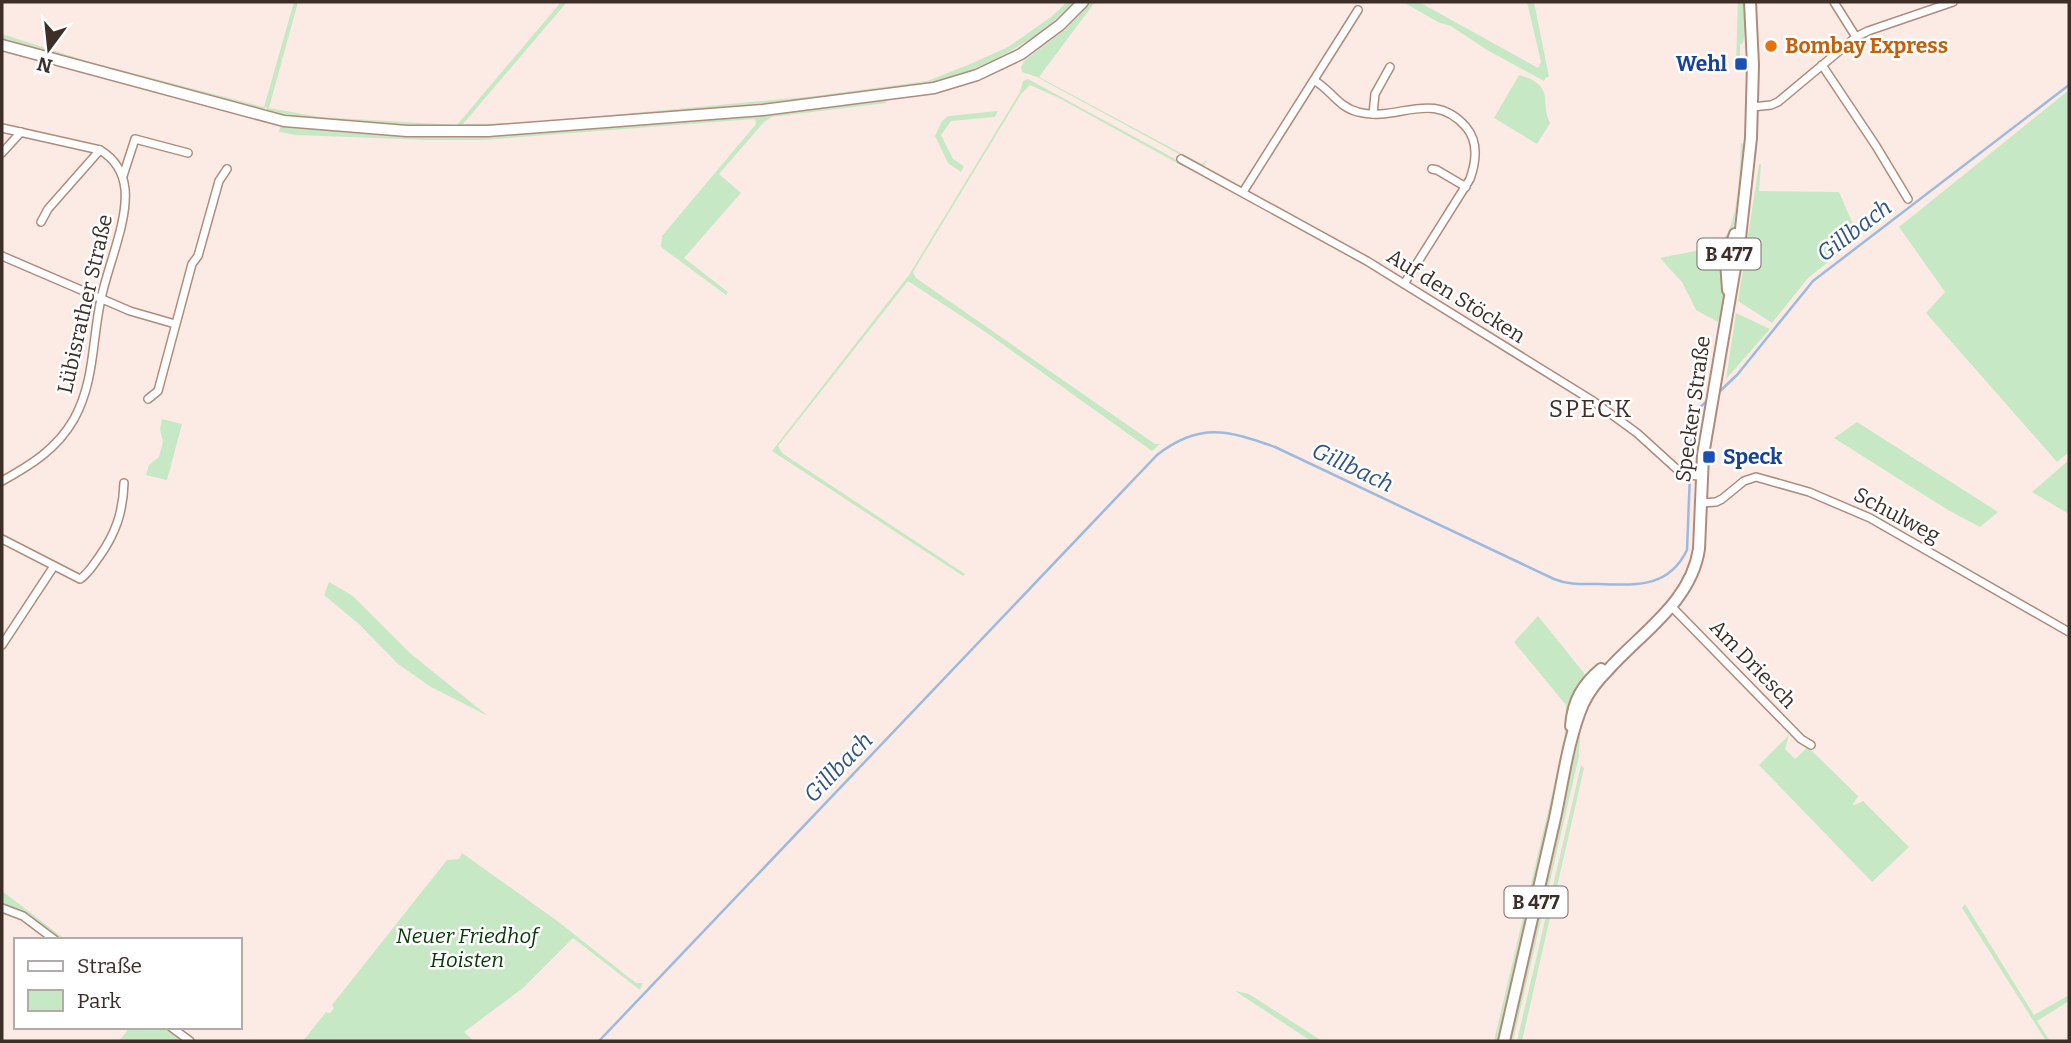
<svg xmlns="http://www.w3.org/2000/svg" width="2071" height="1043" font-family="Bitter,serif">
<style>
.green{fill:#c7e8c4}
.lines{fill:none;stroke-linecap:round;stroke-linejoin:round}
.stream{stroke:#9cb9df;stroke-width:2.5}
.minor-casing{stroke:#af8b7c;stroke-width:10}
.secondary-casing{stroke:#af8b7c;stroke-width:13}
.primary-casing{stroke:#af8b7c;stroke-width:14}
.minor{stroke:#fff;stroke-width:7}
.secondary{stroke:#fff;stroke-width:10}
.primary{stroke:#fff;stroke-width:10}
.food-dot{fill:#e8710a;stroke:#fff;stroke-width:2.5}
.transit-dot{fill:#1a4fb4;stroke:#fff;stroke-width:2.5}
.labels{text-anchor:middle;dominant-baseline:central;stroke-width:5;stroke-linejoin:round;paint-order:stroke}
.shield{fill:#fff;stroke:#776d68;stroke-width:2}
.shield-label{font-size:19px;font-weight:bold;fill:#3d2e28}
.food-label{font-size:21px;font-weight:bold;fill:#c56008;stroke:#fff;text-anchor:start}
.transit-label{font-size:21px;font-weight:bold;fill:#164399;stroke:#fff;text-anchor:end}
.street-label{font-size:21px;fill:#3d2e28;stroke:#fff}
.park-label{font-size:21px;font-style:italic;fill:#053704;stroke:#fff}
.water-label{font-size:23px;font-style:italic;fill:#2c5485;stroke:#fff}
.quarter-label{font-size:24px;letter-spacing:2px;fill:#3d2e28;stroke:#fff}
</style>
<rect width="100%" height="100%" fill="#fcebe5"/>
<g class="green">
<path d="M294,2h4l-29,106 51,9 137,8 104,-123h6l-104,122 63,-1 289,-27 112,-15 41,-16 40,-18 43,-30 16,-15h7c-38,39 -84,64 -136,80 -45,13 -96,14 -143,19 -109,12 -219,21 -329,27l-4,-3 -5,3c-63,-3 -127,-3 -189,-16l-2,-5 -5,3 -259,-70v-6l88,28 174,45z"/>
<path d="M1091,2h4l-56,75 153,82 10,5 6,-5 -5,8 -166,-90 -15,-5 -1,-5 4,-7 40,-30z"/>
<path d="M1403,2h16l119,66 3,-6 -14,-60h7l15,75h-3l-2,4 -57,-31 -36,-24 -13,-4z"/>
<path d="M1738,2h6l2,23 -3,18 -3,2v18h-4z"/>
<path d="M1519,75c38,11 20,27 31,48l-13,21 -43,-26z"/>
<path d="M1028,79l160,87 -2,2 -127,-70 -29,-13 -9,9 -108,178 3,6 239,166h5l-8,7 -165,-118 -79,-52 -130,165 4,7 183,121 -2,2 -191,-125 137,-176 111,-183 3,-11z"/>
<path d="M2069,90v362l-12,10 -131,-149 19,-21 -46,-65z"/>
<path d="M885,99l1,4 -114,14 -8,5 -45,52 22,19 -57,65 44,34 -2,3 -65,-48 1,-11 94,-112 -1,-5 -272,21h-56l-131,-5 -17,-3 2,-8 78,7 124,5 275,-22z"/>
<path d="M998,111l-3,6 -44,4 -10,14 12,24 11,7 -3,6 -13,-9 -13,-27 7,-15 6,-5z"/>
<path d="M1741,143l4,1 -24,174 -3,4 -22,-12 -14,-28 -22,-24c17,-4 45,-7 59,-15 20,-11 21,-78 22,-100z"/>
<path d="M1759,164h2l-2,27 80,1 20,46 -50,39 -37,46 -34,-22z"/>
<path d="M1736,313l34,16 -44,50z"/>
<path d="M162,419l20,5 -15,56 -21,-5 3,-10 10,-8 4,-16 -3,-11z"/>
<path d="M1857,422l141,90 -18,15 -32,-17 -114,-72z"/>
<path d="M2069,460v54l-37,-22z"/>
<path d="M329,582l24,14 58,58 77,62 -57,-29 -33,-23 -39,-40 -35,-29z"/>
<path d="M1538,616l50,62 -19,52 -36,163 -4,1 -1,4 3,4 -32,139h-5l70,-298 2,-38 -52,-63z"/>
<path d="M1581,720l-2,36 -66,285h-5z"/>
<path d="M1789,735l-4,14 10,10 13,-12 50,49 -5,8 2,1 8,-4 46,46 -37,35 -113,-117z"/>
<path d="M1581,765l3,3 -62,273h-5z"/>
<path d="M462,853l94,67 80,63h7l-3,7 -67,-52 -50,50 -59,44 10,9h-171l23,-29 4,1 4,-5 -2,-3 115,-145 12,-1z"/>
<path d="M2,891l64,49h-7l-39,-29 -18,-7z"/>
<path d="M1965,904l69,111 35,-20v6l-32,20 13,20h-4l-84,-133z"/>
<path d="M1235,991l14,3 73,47h-11z"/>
<path d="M130,1027h34l19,14h-64z"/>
</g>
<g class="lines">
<g class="stream">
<path d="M1718,393l19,-18 76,-94 256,-196"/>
<path d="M599,1041l558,-586c42,-33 71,-25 118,-8l279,132c14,6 28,5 43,5 38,1 71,5 90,-34l5,-127 4,-12 11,-10"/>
</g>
<defs>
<g id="minor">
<path d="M1834,2l22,35"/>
<path d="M1822,65l54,81 32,53"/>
<path d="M1315,81c16,9 23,26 43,31 39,11 74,-24 108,15 13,15 10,35 4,52l-66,105"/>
<path d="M1752,107l19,-2 7,-3 78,-65 12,-6 85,-29"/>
<path d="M1373,114l2,-20 15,-27"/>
<path d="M2,128l98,22c15,9 23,21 25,39 3,33 -17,76 -24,110 -9,40 -6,82 -27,120 -17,30 -43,46 -72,62"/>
<path d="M2,153l19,-21"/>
<path d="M1181,159l186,102 226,140 44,32 43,39 4,3 17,1"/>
<path d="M1432,169l5,1 29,17"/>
<path d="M123,176l12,-37 53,14"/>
<path d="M1243,192l115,-182"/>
<path d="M41,222l7,-13 52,-59"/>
<path d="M2,256l128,55 45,13"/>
<path d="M148,399l10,-8 34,-127 6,-8 21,-75 8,-12"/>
<path d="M1701,503l15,-1 6,-3 22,-18 12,-4 53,15 61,26 199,114"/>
<path d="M2,539l78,40c8,-5 13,-14 19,-22 17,-24 24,-45 25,-74"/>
<path d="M1671,606l130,133 10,6"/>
<path d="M2,645l52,-79"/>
<path d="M2,908l21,8 32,24"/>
<path d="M171,1027l19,14"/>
</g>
<path id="secondary" d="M2,45l282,76 123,10h81l275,-21 171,-22 43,-13 44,-21 39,-29 23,-23"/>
<g id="primary">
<path d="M1728,290l-2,-29 9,-27"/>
<path d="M1571,726c2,-25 11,-41 30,-57"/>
<path d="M1504,1041c17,-74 34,-149 51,-223 8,-37 13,-79 28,-114 6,-13 15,-24 25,-34 34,-38 83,-68 91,-121l4,-94 37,-217 11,-100 2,-73 -3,-63"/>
</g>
</defs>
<use href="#minor" class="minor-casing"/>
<use href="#secondary" class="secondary-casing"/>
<use href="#primary" class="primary-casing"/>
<use href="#minor" class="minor"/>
<use href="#secondary" class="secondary"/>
<use href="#primary" class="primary"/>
</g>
<circle class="food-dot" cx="1771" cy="46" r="7"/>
<g class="transit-dot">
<rect x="1734" y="57" width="14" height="14" rx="3.5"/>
<rect x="1702" y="450" width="14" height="14" rx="3.5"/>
</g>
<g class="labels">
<g class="shield">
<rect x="1697.5" y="238.5" width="63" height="31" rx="5"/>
<rect x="1504.5" y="886.5" width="63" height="31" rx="5"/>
</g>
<g class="shield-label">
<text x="1729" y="254">B 477</text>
<text x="1536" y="902">B 477</text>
</g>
<g class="food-label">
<text x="1785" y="46">Bombay Express</text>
</g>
<g class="transit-label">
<text x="1727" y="64">Wehl</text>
<text x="1723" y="457" text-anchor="start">Speck</text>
</g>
<g class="street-label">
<text transform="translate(1456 296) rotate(32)">Auf den Stöcken</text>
<text transform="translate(85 304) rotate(-77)">Lübisrather Straße</text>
<text transform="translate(1693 409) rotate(-82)">Specker Straße</text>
<text transform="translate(1897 515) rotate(28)">Schulweg</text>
<text transform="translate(1753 664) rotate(46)">Am Driesch</text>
</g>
<g class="park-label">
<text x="467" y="936">Neuer Friedhof<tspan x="467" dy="24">Hoisten</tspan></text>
</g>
<g class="water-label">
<text transform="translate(1854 230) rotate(-37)">Gillbach</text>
<text transform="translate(1353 467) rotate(25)">Gillbach</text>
<text transform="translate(838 767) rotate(-46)">Gillbach</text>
</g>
<g class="quarter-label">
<text x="1591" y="409">SPECK</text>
</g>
</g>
<rect width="2071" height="1043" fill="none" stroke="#3d2e28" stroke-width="7"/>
<rect x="14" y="938" width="228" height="91" fill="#ffffff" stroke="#b1aba9" stroke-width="2"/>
<rect x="28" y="961" width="35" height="10" fill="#ffffff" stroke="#b1aba9" stroke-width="2"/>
<text x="77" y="973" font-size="21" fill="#3d2e28">Straße</text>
<rect x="28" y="990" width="35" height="21" fill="#c7e8c4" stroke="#b1aba9" stroke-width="2"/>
<text x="77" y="1008" font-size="21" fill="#3d2e28">Park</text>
<g transform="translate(49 49) rotate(195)" stroke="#ffffff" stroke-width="5" paint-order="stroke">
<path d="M0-5L12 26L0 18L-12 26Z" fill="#3d2e28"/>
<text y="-10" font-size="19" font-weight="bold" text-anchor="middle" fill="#3d2e28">N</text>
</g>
</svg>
